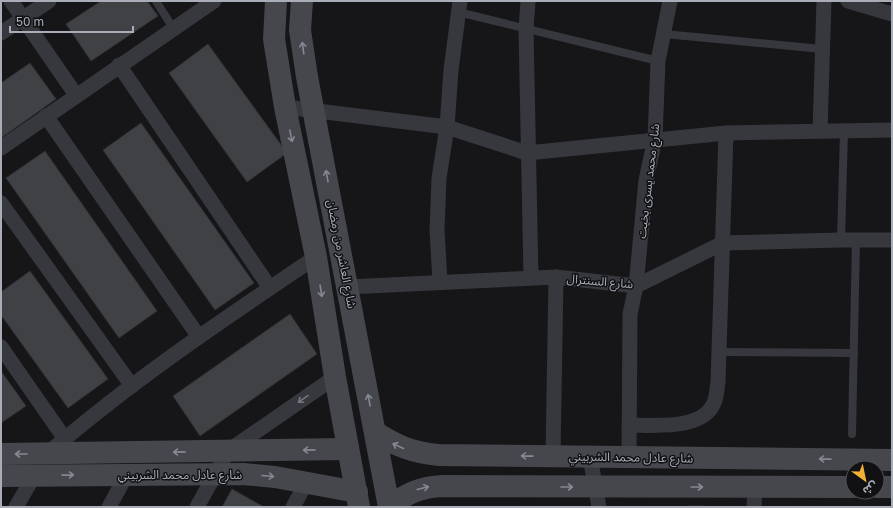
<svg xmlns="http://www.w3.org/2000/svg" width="893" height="508" font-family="'Golos Text','Noto Sans Arabic',sans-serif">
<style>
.building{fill:#404145;stroke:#303034}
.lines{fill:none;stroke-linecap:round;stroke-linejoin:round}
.lane{stroke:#37383d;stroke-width:8}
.street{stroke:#37383d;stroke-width:15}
.secondary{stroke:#45474d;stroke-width:22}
.oneway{stroke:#858993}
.oneway2{stroke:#757881}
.labels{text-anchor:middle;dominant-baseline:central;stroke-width:3;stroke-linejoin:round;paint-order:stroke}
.street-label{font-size:12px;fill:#a8adb8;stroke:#111113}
</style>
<rect width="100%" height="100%" fill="#161618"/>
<g class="building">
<path d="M101,1h46l11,15 -67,45 -25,-37z"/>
<path d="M208,44l79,109 -40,29 -78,-109z"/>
<path d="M30,63l26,36 -55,39v-55z"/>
<path d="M141,123l113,160 -39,27 -112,-160z"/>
<path d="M45,151l112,160 -38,27 -113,-160z"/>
<path d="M30,271l78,108 -40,29 -67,-93v-23z"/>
<path d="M290,314l27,40 -117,82 -27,-40z"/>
<path d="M1,371l25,35 -25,17z"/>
<path d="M232,489l32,18h-42z"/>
<rect x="689" y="506" width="15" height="1"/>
</g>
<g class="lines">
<g class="lane">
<path d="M156,1l17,27"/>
<path d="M458,12l200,49"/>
<path d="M664,34l158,15"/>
<path d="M841,240l3,-109"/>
<path d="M719,352l135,1"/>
<path d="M852,434l4,-194"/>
</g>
<g class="street">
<path d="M11,1l65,94"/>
<path d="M528,1l-2,28 5,249"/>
<path d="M848,1l44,13"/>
<path d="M1,33l48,-32"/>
<path d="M119,65l151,223"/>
<path d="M285,107l162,20 80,26 199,-20 166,-3"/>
<path d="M46,116l153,221"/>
<path d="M820,131l4,-130"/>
<path d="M1,148l213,-147"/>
<path d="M1,203l131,183"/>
<path d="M440,282l-3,-52 2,-52 8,-51 4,-57 9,-69"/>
<path d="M347,287l209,-10 80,9 87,-43 118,-3h51"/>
<path d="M1,347l64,92"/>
<path d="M629,425c25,0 77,6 86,-25 2,-6 2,-13 3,-18l8,-249"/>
<path d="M47,454c84,-73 177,-135 269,-197"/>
<path d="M553,456l3,-179"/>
<path d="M590,457l9,50"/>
<path d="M629,457l1,-143 6,-28 10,-106 9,-41 3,-78 12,-60"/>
<path d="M16,507l18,-31"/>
<path d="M109,507l18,-33"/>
<path d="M197,507l31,-56 107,-74"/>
<path d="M293,507l13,-24"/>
<path d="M754,507l1,-20"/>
</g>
<g class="secondary">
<path d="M276,1l-2,38 11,68 31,150 19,120 24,130"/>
<path d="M302,1l-2,29 7,47 82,430"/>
<path d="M375,432c21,14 39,21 64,23l453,5"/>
<path d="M1,454l347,-5"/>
<path d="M1,476l242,-2 32,3 82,15"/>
<path d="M877,487h15"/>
<path d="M390,507c16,-14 31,-20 53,-21l410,1"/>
</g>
</g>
<defs><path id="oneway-shaft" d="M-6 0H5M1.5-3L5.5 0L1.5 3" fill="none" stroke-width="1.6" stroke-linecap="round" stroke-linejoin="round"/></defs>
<g class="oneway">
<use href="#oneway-shaft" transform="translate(303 48) rotate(-98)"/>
<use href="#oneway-shaft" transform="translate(291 136) rotate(78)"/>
<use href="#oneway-shaft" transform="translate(327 176) rotate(-100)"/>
<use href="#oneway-shaft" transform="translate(321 291) rotate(81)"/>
<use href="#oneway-shaft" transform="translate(369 400) rotate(-101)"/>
<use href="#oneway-shaft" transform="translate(398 446) rotate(-155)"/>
<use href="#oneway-shaft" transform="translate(309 450) rotate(179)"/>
<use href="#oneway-shaft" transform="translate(179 452) rotate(179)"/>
<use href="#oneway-shaft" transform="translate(21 454) rotate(-180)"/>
<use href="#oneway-shaft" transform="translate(527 456) rotate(-179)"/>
<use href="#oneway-shaft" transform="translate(825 459) rotate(-179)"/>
<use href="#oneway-shaft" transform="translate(68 475) rotate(-1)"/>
<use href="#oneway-shaft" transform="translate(268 476) rotate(5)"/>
<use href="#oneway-shaft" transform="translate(567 487)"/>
<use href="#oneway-shaft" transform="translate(697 487)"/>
<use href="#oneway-shaft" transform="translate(423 488) rotate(-14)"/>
</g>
<use class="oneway2" href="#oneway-shaft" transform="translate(303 399) rotate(145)"/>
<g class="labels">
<g class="street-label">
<text transform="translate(648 181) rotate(-83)">شارع محمد يسرى بخيت</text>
<text transform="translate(342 254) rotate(79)">شارع العاشر من رمضان</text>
<text transform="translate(600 281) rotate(5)">شارع السنترال</text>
<text transform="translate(631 457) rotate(1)">شارع عادل محمد الشربيني</text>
<text x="180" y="474">شارع عادل محمد الشربيني</text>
</g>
</g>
<rect width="893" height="508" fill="none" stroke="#a8adb8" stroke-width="4"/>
<g transform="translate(865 480) rotate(147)"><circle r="19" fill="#111113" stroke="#4d4f55"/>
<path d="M0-3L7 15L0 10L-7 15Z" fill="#f2b134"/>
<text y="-6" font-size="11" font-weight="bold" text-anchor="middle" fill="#a8adb8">ش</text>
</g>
<path d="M10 26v6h123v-6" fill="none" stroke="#a8adb8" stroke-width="2"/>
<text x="16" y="26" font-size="12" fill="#a8adb8" stroke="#111113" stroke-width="3" paint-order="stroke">50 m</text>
</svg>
